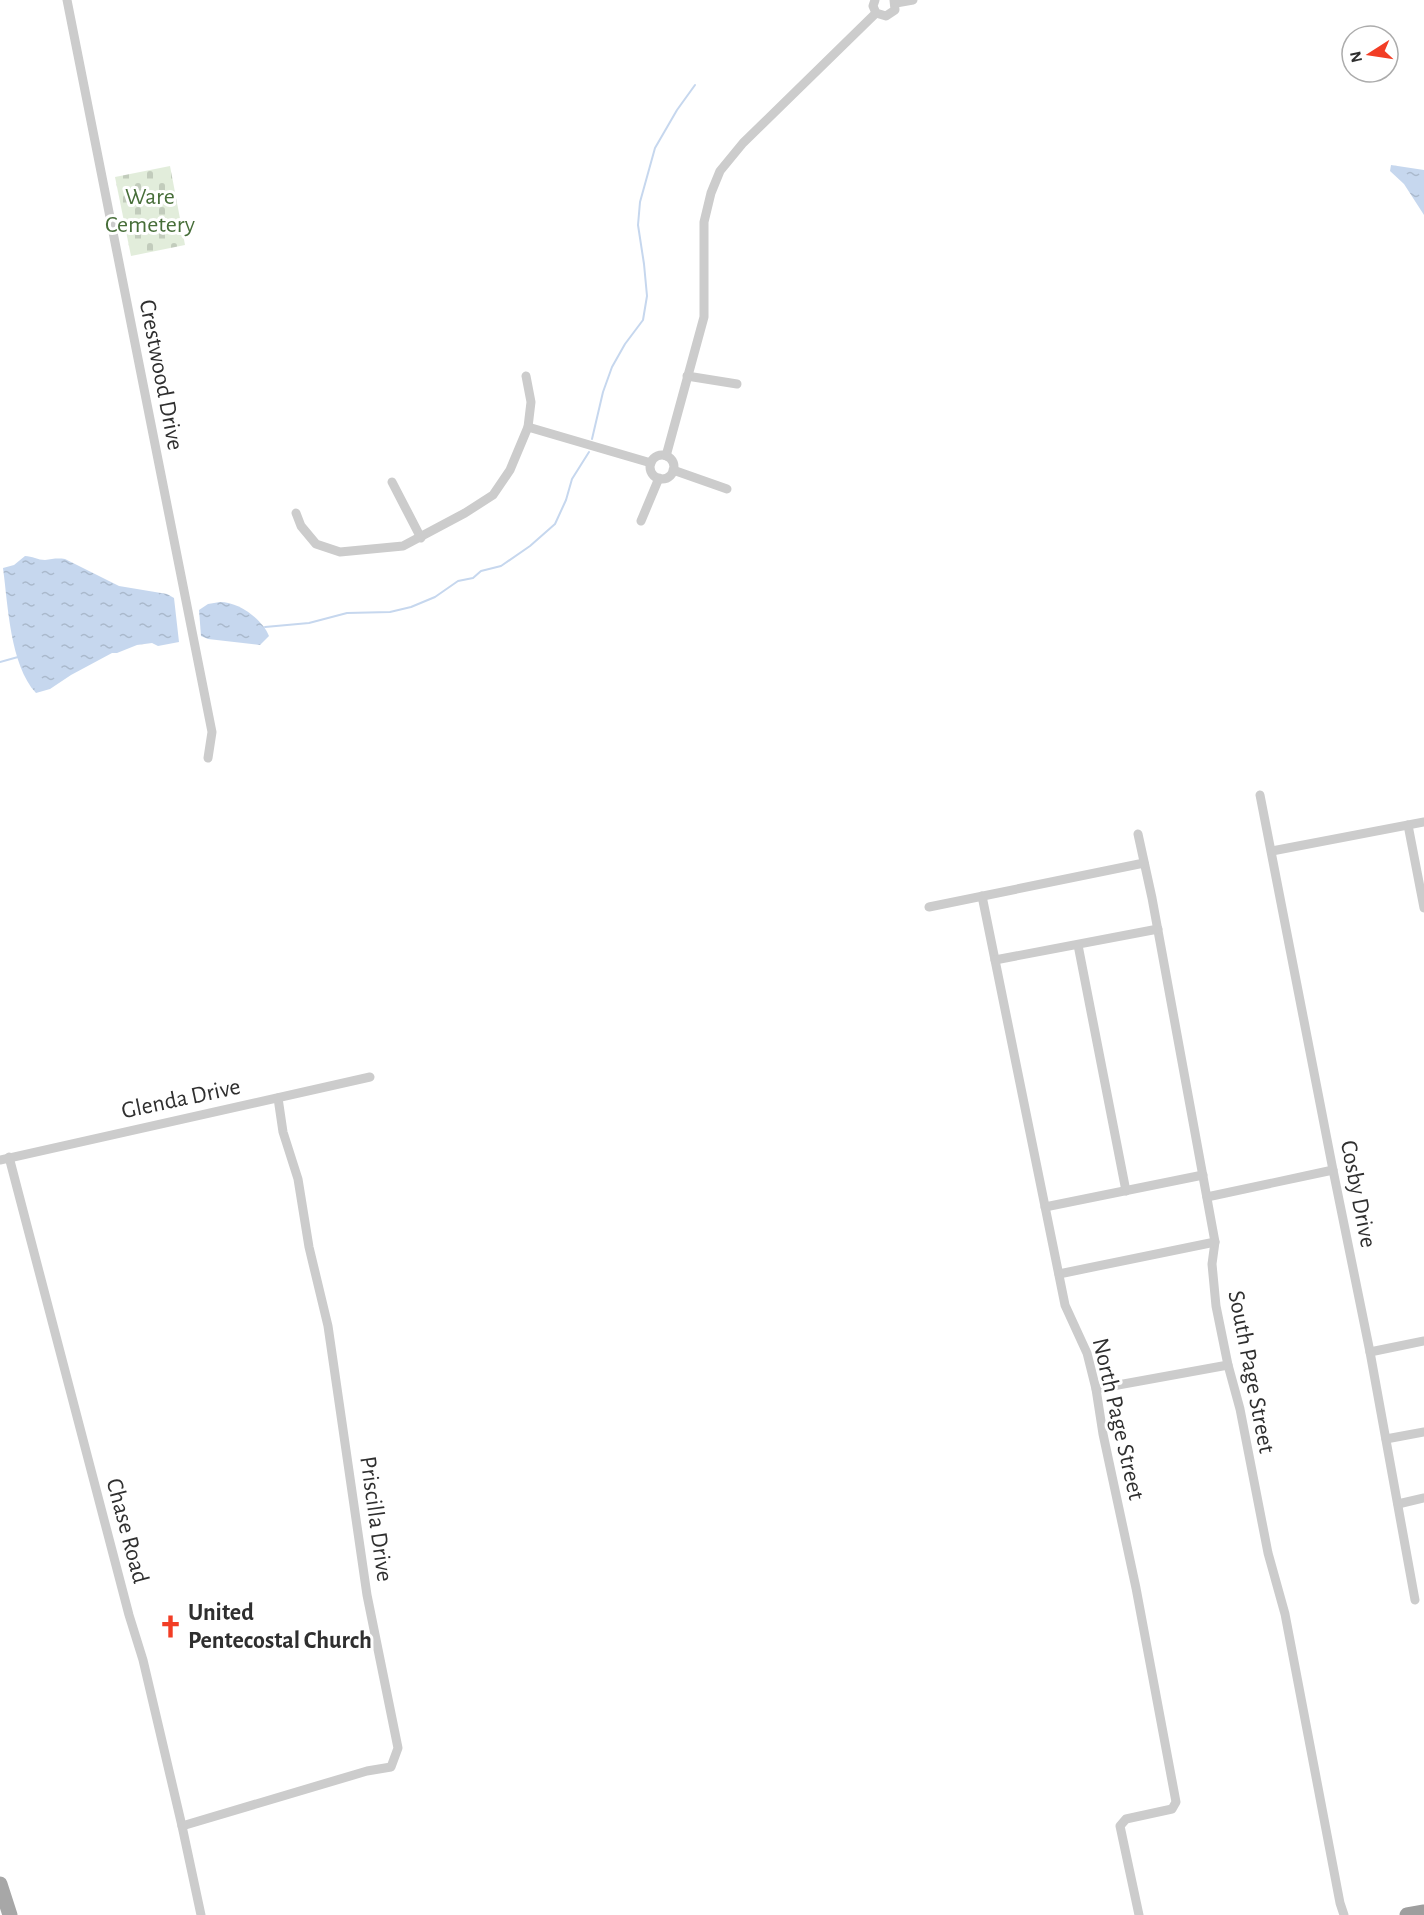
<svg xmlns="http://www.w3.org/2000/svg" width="1424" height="1915" font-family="'Alegreya Sans',sans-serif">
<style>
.cemetery{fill:url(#cemetery-stones)}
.water{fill:url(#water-ripples)}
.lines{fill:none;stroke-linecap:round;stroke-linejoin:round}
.stream{stroke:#c6d7ee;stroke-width:2}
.minor{stroke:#ccc;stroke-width:9}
.primary{stroke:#a7a7a7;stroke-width:15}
.trunk{stroke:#9e9e9e;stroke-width:15}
.labels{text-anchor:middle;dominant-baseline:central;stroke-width:6;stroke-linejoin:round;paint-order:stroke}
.park-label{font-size:24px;fill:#476e39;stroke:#fff}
.street-label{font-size:24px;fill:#2f2f2f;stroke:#fff}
.poi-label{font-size:24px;font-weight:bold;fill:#2f2f2f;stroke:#fff;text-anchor:start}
</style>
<defs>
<pattern id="cemetery-stones" width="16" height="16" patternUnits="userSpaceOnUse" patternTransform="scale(1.5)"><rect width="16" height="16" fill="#e2eddb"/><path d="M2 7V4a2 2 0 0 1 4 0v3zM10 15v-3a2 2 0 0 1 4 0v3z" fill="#c2ccbc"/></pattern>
<pattern id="water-ripples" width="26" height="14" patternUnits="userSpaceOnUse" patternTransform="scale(1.5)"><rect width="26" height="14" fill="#c6d7ee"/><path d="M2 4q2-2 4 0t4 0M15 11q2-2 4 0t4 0" fill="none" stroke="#aab9cc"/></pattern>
</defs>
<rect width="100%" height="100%" fill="#fff"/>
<path class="cemetery" d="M170,166l15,79 -54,11 -16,-79z"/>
<g class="water">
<path d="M1391,165l33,5v45l-20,-31 -14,-13z"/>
<path d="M25,556c7,0 13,4 20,4 7,-1 12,-2 20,-1l54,27 48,8 7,4 5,44 -21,4 -6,-3 -15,2 -20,8h-5l-41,22 -21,14 -14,4c-26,-28 -28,-88 -33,-125l11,-3z"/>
<path d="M220,602c19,0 42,17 49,34l-9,9 -52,-6 -7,-3 -2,-26 9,-6z"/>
</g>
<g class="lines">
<g class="stream">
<path d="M592,439l11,-47 9,-25 13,-23 18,-24 4,-24 -3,-32 -6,-39 2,-23 15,-54 22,-38 18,-25"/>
<path d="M265,627l44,-4 38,-10 43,-1 21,-5 24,-10 23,-16 15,-3 8,-7 20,-5 29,-20 25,-22 11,-24 6,-21 17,-27"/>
<path d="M0,662l18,-5"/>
</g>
<g class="minor">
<path d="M67,0l145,732 -4,26"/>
<path d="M875,0l-2,6 3,7 10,3 9,-6 -1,-10"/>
<path d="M896,3l17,-3"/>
<path d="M687,376l50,8"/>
<path d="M528,427l123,36"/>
<circle cx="662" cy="467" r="12"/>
<path d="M666,456l38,-139v-95l7,-29 9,-22 23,-28 133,-130"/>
<path d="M673,470l54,19"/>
<path d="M392,482l29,56"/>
<path d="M296,513l5,13 15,18 24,8 63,-6 62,-33 28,-18 17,-25 18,-43 3,-25 -5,-26"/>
<path d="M641,521l18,-43"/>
<path d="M1260,795l73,375 37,182 45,248"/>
<path d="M1408,825l16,83"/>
<path d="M1138,834l14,64 63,344 -3,22 4,42 12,59 12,44 28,144 17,61 55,289 4,12"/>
<path d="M1272,851l152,-29"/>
<path d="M982,896l83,409 22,48 9,36 7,45 33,154 40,214 -4,7 -46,10 -6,7 19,89"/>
<path d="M929,907l215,-44"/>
<path d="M1078,945l48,246"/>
<path d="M995,960l163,-31"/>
<path d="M9,1157l120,458 14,45 39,166 19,89"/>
<path d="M0,1160l370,-83"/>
<path d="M1207,1197l126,-27"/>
<path d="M1045,1207l158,-32"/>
<path d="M1059,1274l156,-32"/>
<path d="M1370,1352l54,-11"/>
<path d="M1096,1389l132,-24"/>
<path d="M1386,1439l38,-7"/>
<path d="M1398,1504l26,-6"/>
<path d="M182,1826l185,-55 24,-4 7,-19 -31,-153 -39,-269 -19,-79 -11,-68 -15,-47 -5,-34"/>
</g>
<path class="primary" d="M0,1884l10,31"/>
<path class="trunk" d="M1407,1915l17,-3"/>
</g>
<defs>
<symbol id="church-bare" viewBox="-9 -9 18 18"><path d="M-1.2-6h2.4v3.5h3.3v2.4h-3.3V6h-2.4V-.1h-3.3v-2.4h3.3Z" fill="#f23d25" stroke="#fff" stroke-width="2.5" paint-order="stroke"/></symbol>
</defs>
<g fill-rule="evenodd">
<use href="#church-bare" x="154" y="1610" width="33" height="33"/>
</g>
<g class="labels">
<g class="park-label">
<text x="150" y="197">Ware<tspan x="150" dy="28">Cemetery</tspan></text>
</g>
<g class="street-label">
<text transform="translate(161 375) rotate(79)">Crestwood Drive</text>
<text transform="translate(181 1099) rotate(-12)">Glenda Drive</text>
<text transform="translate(1358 1194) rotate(79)">Cosby Drive</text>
<text transform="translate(1251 1372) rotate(79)">South Page Street</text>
<text transform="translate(1118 1419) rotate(77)">North Page Street</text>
<text transform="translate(376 1519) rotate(82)">Priscilla Drive</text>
<text transform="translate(127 1531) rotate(75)">Chase Road</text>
</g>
<g class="poi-label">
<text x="188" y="1613">United<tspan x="188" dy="28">Pentecostal Church</tspan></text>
</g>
</g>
<g transform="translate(1370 54) rotate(258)"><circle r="28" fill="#ffffff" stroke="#acacac" stroke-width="1.5"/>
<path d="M0-4.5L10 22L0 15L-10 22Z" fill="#f23d25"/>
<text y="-9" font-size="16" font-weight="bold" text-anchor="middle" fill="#2f2f2f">N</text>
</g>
</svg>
